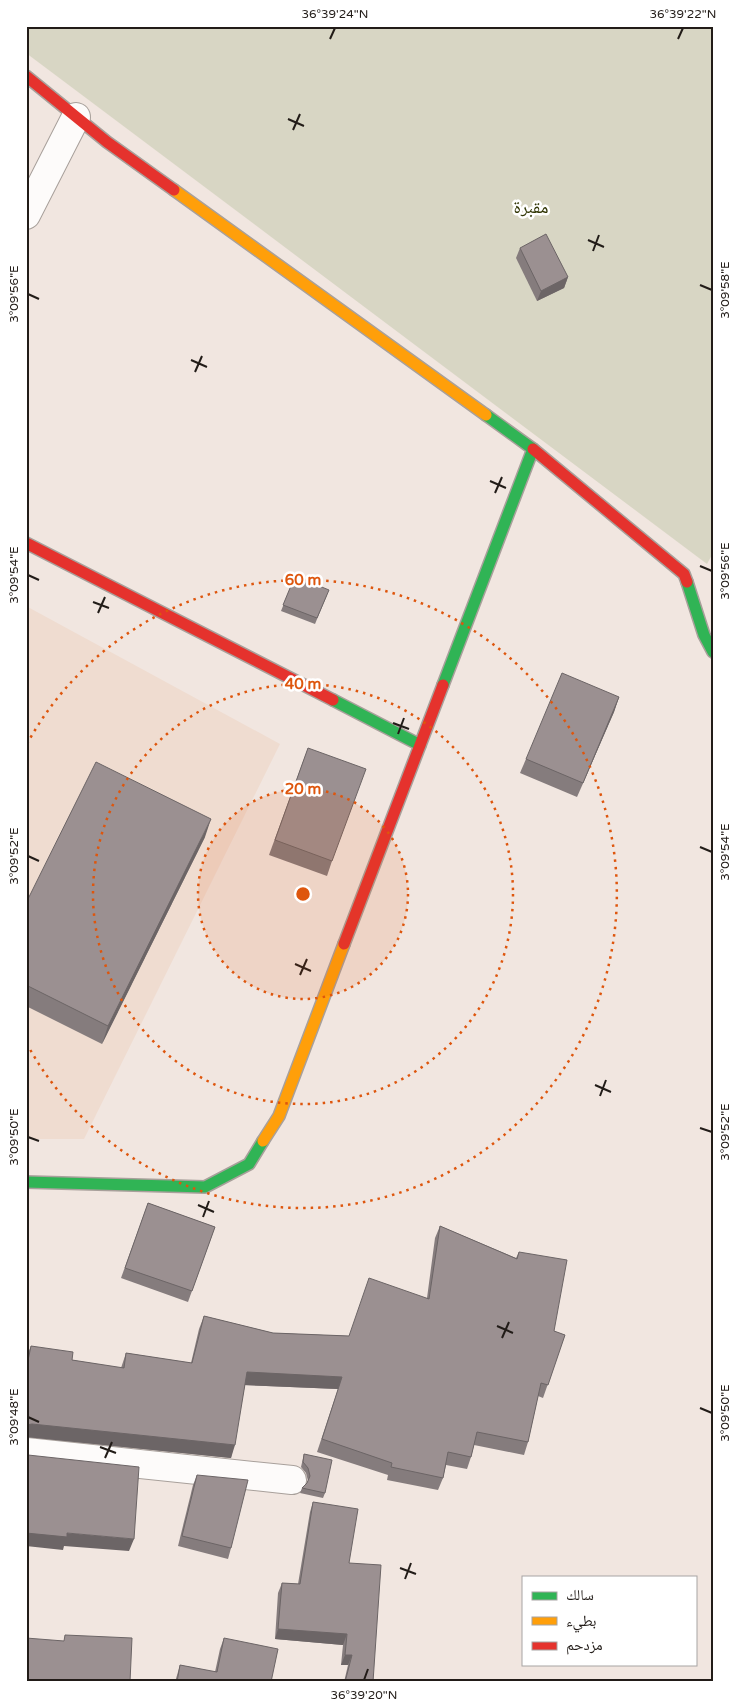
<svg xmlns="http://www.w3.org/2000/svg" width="739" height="1708" font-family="'Varela Round','Noto Naskh Arabic',sans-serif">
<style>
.built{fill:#efdcd0}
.green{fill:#d8d6c4}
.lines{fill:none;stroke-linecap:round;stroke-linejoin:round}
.street-casing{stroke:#a8a09b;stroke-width:30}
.fast-casing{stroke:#a8a09b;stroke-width:14}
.slow-casing{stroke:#a8a09b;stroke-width:14}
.jam-casing{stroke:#a8a09b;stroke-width:14}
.street{stroke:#fdfbfa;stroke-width:28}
.fast{stroke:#30b455;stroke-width:11}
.slow{stroke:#ff9f0a;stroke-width:11}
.jam{stroke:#e5322d;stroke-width:11}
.wall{fill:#857c7d}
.shaded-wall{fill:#6c6566}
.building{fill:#9b9091;stroke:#6c6566}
.ticks{fill:none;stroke:#221c18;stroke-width:2}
.ring{fill:none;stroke:#de560d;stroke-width:2.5;stroke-dasharray:2.5 5}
.labels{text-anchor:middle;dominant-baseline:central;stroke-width:5;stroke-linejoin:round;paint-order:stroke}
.park-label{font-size:18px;fill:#313605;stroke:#fff}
.centre{fill:#de560d;stroke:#fff;stroke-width:2.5}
.ring-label{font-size:15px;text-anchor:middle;font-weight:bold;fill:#de560d;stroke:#fff;stroke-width:5;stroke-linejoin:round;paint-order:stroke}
.neatline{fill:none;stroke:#221c18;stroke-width:2}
.ticks-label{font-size:12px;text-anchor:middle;fill:#221c18}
</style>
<rect width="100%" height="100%" fill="#f1e6e0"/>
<path class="built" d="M26,606l254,138 -196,395h-58z"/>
<path class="green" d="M26,26h687v527l-6,11 -681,-511z"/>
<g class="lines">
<defs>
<g id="street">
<path d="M26,215l50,-98"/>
<path d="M26,1452l266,28"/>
</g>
<g id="fast">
<path d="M687,582l17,53 9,17"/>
<path d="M443,685l90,-236 -47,-34"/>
<path d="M333,700l87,45"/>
<path d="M26,1182l179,5 44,-23 14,-23"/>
</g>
<g id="slow">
<path d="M174,190l312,225"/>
<path d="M263,1141l16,-25 65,-172"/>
</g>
<g id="jam">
<path d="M26,76l81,66 67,48"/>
<path d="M533,449l151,125 3,8"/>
<path d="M26,543l307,157"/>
<path d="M344,944l99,-259"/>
</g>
</defs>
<use href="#street" class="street-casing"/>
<use href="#fast" class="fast-casing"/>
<use href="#slow" class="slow-casing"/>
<use href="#jam" class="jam-casing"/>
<use href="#street" class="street"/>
<use href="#fast" class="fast"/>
<use href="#slow" class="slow"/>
<use href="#jam" class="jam"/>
</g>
<g class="wall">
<path d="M520,248l48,29 -4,11 -27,13 -21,-43z"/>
<path d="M295,576l32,19 -12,29 -34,-13z"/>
<path d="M619,697l-5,15 -37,85 -57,-24 6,-14z"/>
<path d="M308,748l24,113 -5,15 -58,-21z"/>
<path d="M205,837l-103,207 -76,-38v-103z"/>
<path d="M148,1203l67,24 -27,75 -67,-24z"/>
<path d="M440,1226l76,32 3,-6 35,79 11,4 -22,63 -5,-2 -10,46 -4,13 -50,-10 -3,12 -4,12 -21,-4 -3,13 -5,12 -51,-10 1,-5 -71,-23 21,-63 -93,-4 -14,73 -205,-21v-79l5,-12 41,14 49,8 5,-15 65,10 8,-34 5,-13 69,17 76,3 78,-38 8,-60z"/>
<path d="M304,1454l21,39 -2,5 -23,-5 2,-5 5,-5 1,-2 -2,-8 -5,-6z"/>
<path d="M197,1475l34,73 -3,11 -50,-13 15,-61z"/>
<path d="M313,1502l36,61 24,119h-29l4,-17h-7l2,-20 -68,-6 3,-46 4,-10 16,1 12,-72z"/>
<path d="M224,1638l47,44h-96l5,-17 35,7 5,-23z"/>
</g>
<g class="shaded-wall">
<path d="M568,277l-4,11 -27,13 4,-10z"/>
<path d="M619,697l-5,15 -37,85 6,-14z"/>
<path d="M211,819l-6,18 -103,207 6,-18z"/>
<path d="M247,1372l95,5 -4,12 -96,-4z"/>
<path d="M32,1424l203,21 -4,13 -205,-21v-12z"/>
<path d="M26,1533h41l67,6 -5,12 -65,-5 -1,4 -37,-4z"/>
<path d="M278,1629l69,5 -4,11 -68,-6z"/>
<path d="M345,1655h7l-4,10h-7z"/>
</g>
<g class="building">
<path d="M546,234l22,43 -27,14 -21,-43z"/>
<path d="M295,576l34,14 -12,28 -34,-13z"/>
<path d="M562,673l57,24 -36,86 -57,-24z"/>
<path d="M308,748l58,21 -34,92 -57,-21z"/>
<path d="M96,762l115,57 -103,207 -82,-41v-82z"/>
<path d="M148,1203l67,24 -23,64 -67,-23z"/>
<path d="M440,1226l77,33 2,-7 48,8 -13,71 11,4 -17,50 -7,-2 -13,59 -51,-10 -6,25 -23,-5 -5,26 -52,-11 1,-4 -70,-24 20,-62 -95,-5 -12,73 -203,-21 -6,1v-55l5,-24 42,6 -1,8 52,8 2,-15 66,10 12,-47 69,17 76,3 20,-58 60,21z"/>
<path d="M26,1454l2,1 111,12 -5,72 -67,-6v4l-41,-4z"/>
<path d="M304,1454l28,6 -7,33 -23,-5 5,-5 3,-7 -2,-8 -5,-6z"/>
<path d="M197,1475l51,5 -17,68 -49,-12z"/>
<path d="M313,1502l45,7 -9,54 32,2 -8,117h-28l7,-27h-7l2,-21 -69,-5 4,-46 18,1z"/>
<path d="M65,1635l67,3 -2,44h-104v-44l38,3z"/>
<path d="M224,1638l54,11 -7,33h-94l3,-17 37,7z"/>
</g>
<path class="ticks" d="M330,39l5,-11M678,39l5,-11M288,119l16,7M293,130l7,-16M588,240l16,7M593,251l6,-16M700,285l12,5M28,294l11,5M191,360l16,7M195,372l7,-16M490,481l16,7M495,493l7,-16M700,566l12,5M28,575l11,5M93,602l16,6M98,613l7,-16M393,723l16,6M398,734l6,-16M700,847l12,5M28,856l11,5M295,964l16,7M300,975l7,-16M595,1085l16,7M600,1096l6,-16M700,1128l12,4M28,1137l11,4M198,1205l16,7M203,1217l6,-16M497,1326l16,7M502,1338l7,-16M700,1408l12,5M28,1417l11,5M100,1447l16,6M105,1458l7,-16M400,1568l16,6M405,1579l6,-16M364,1680l4,-11"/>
<circle cx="303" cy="894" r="105" fill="#de560d" fill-opacity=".12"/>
<g class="ring">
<circle cx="303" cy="894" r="105"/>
<circle cx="303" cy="894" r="210"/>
<path d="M27 744A314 314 0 1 1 27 1044"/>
</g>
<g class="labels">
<g class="park-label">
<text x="531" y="207">مقبرة</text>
</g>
</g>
<circle cx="303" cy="894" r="8" class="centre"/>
<g class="ring-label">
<text x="303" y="585">60 m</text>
<text x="303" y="689">40 m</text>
<text x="303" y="794">20 m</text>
</g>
<rect width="739" height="1708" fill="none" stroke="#ffffff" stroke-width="55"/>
<rect x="522" y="1576" width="175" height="90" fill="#ffffff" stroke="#a7a4a3"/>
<rect x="532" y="1592" width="25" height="8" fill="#30b455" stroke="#a7a4a3"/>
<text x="566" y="1600" font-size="15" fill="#221c18">سالك</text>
<rect x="532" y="1617" width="25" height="8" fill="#ff9f0a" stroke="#a7a4a3"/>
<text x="566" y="1626" font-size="15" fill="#221c18">بطيء</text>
<rect x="532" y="1642" width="25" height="8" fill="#e5322d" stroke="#a7a4a3"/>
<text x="566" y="1650" font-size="15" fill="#221c18">مزدحم</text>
<rect x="28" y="28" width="684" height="1652" class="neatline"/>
<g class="ticks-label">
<text x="335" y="18">36°39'24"N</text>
<text x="683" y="18">36°39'22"N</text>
<text transform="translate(725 290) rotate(-90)" y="4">3°09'58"E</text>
<text transform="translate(14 294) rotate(-90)" y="4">3°09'56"E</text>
<text transform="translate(725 571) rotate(-90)" y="4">3°09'56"E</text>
<text transform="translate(14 575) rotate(-90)" y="4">3°09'54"E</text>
<text transform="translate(725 852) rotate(-90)" y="4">3°09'54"E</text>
<text transform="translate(14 856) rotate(-90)" y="4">3°09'52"E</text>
<text transform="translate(725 1132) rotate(-90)" y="4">3°09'52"E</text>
<text transform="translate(14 1137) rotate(-90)" y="4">3°09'50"E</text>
<text transform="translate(725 1413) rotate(-90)" y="4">3°09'50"E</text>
<text transform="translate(14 1417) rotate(-90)" y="4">3°09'48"E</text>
<text x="364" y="1699">36°39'20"N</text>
</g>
</svg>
